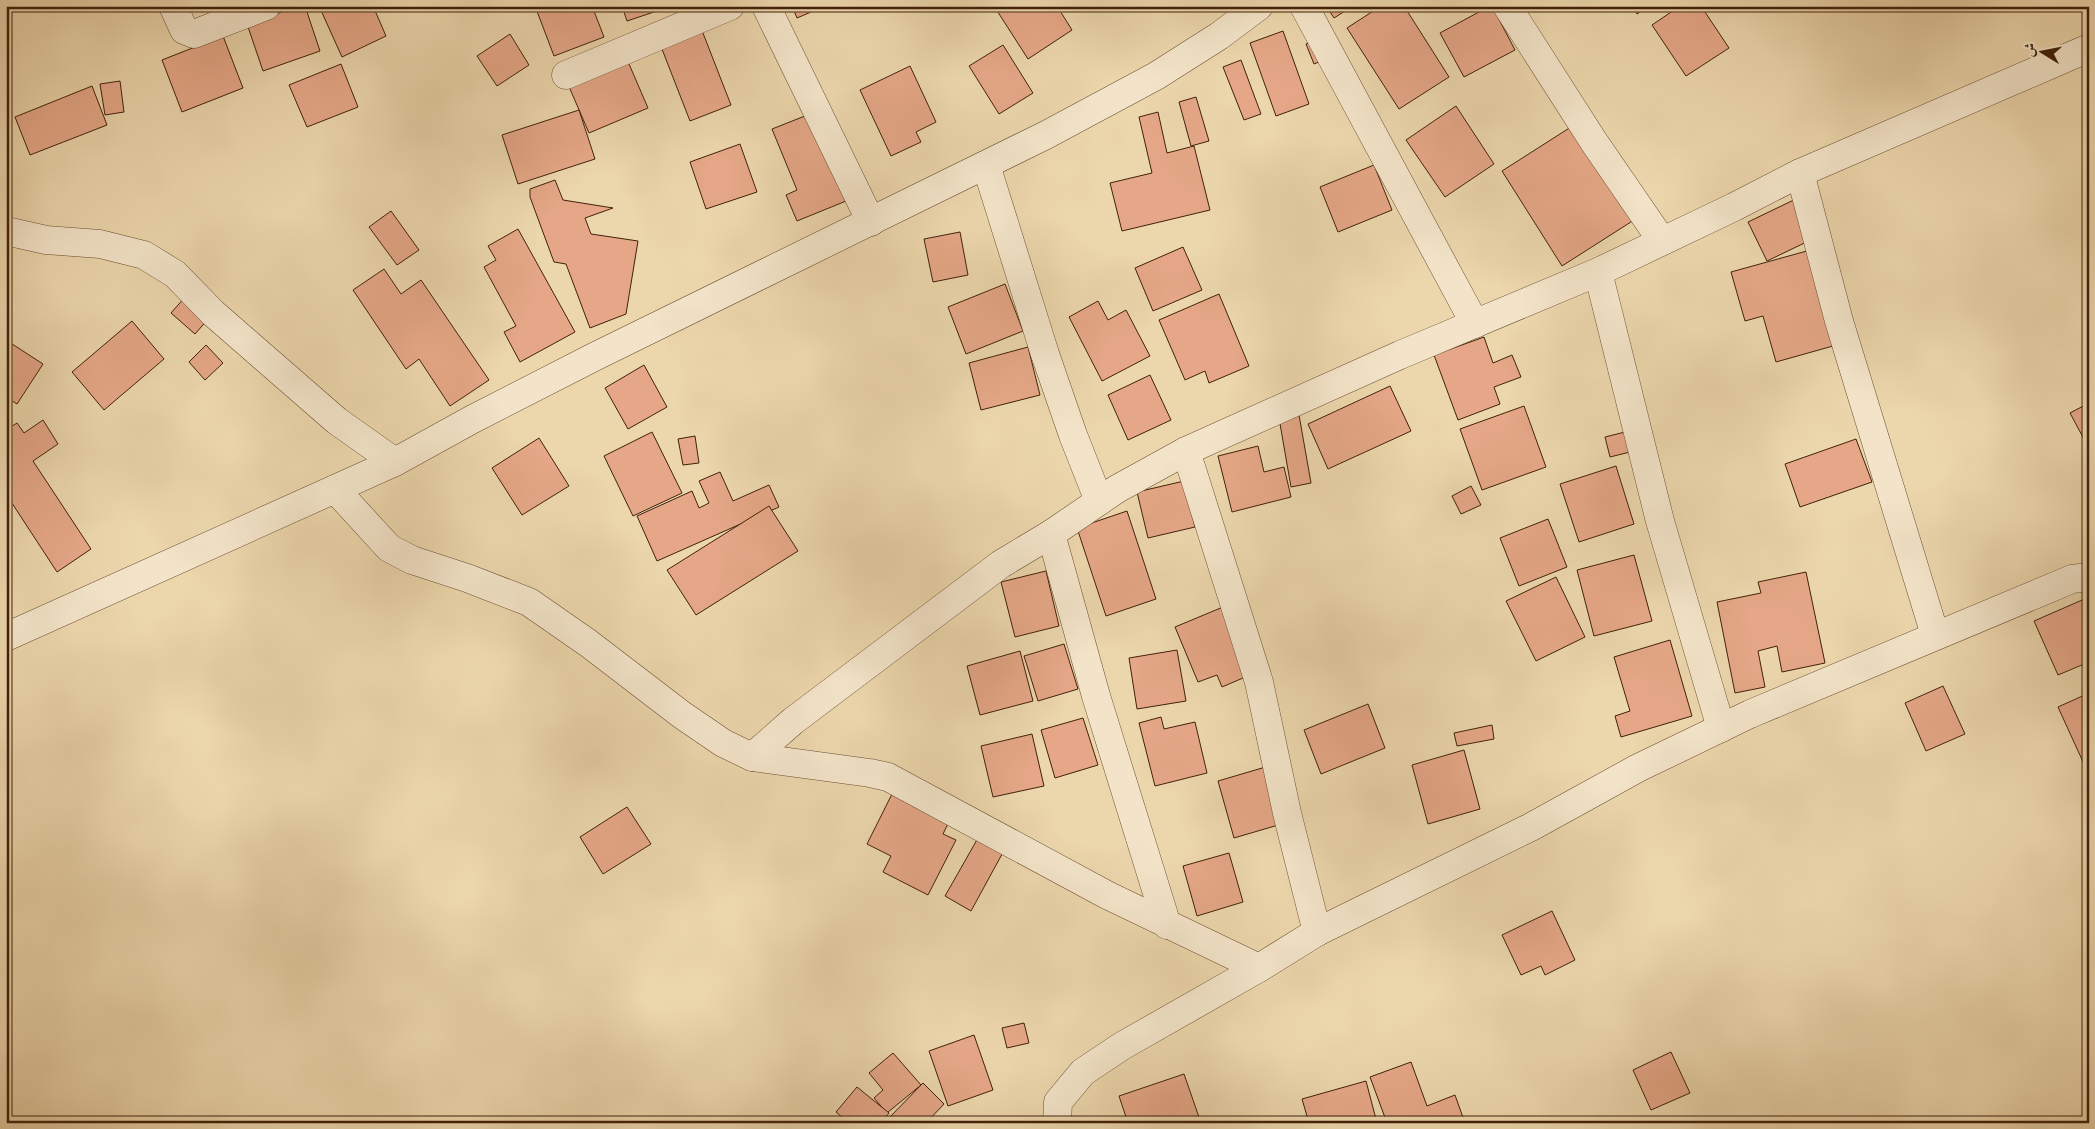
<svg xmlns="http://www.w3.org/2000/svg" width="2095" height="1129" font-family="'EB Garamond',Amiri,serif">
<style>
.building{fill:#e5a787;stroke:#41210b}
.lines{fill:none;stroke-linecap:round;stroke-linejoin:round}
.street-casing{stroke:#6c4e33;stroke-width:29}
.street{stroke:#f3e4c9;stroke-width:28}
</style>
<rect width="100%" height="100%" fill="#ecd6ac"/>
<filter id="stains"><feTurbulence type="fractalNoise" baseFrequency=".004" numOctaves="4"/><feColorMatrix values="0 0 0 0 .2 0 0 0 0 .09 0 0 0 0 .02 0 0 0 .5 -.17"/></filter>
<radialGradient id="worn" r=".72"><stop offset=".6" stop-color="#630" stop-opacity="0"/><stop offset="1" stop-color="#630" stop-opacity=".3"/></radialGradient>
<g class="building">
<path d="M299,6h6l15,45 -57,20 -16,-47z"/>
<path d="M319,6h54l13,30 -44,21z"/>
<path d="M450,6h18l-16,6z"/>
<path d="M535,6h57l12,31 -50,19z"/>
<path d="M622,6h50l-45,15z"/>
<path d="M792,6h33l-28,12z"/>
<path d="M994,6h63l15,24 -44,29z"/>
<path d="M1326,6h27l-19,12z"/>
<path d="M1381,6h23l45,71 -50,32 -52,-81z"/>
<path d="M1490,6h2l23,44 -51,27 -24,-44z"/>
<path d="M1633,6h16l-12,8z"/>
<path d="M1680,6h21l28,42 -43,28 -34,-51z"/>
<path d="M701,28l30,77 -41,16 -30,-77z"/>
<path d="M1283,31l26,73 -33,12 -26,-73z"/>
<path d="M510,34l19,31 -32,21 -20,-30z"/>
<path d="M223,36l20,52 -61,24 -20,-52z"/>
<path d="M1323,37l8,20 -17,7 -8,-20z"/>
<path d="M1003,45l30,48 -34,21 -30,-48z"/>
<path d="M626,57l22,51 -59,25 -22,-51z"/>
<path d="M1241,60l20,54 -17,6 -21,-53z"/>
<path d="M341,64l17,43 -51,20 -18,-42z"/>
<path d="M910,66l26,56 -20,10 5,10 -30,14 -31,-66z"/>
<path d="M120,81l4,31 -19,3 -5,-31z"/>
<path d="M92,86l15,39 -77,30 -15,-38z"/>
<path d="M1196,97l13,44 -18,5 -12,-44z"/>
<path d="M1456,106l38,58 -49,33 -39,-57z"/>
<path d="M579,110l16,49 -77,25 -16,-49z"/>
<path d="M815,112l36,87 -54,22 -11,-26 11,-5 -25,-61z"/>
<path d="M1158,112l9,41 27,-7 16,64 -88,21 -12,-48 42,-10 -13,-56z"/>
<path d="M1585,118l60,95 -83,53 -60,-95z"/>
<path d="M740,144l17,48 -51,17 -16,-47z"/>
<path d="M1374,165l18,45 -54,22 -18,-45z"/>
<path d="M555,180l8,20 50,8 -28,10 6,16 47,7 -12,73 -36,14 -24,-64 -12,-2 -24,-65v-8z"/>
<path d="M1800,197l19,39 -52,25 -19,-39z"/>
<path d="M391,211l28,39 -22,15 -28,-38z"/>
<path d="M518,229l57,103 -55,30 -16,-30 12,-6 -32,-59 12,-7 -8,-14z"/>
<path d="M960,232l8,43 -35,7 -9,-43z"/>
<path d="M1183,247l19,43 -49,21 -18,-43z"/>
<path d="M1814,249l26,95 -64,18 -13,-46 -18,5 -14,-49z"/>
<path d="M384,269l17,25 20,-14 68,100 -39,26 -31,-47 -13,10 -53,-79z"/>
<path d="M1005,284l18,47 -57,23 -18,-47z"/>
<path d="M1219,294l30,72 -40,17 -4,-12 -20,9 -26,-60z"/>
<path d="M186,296l23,22 -14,16 -24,-21z"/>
<path d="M1098,301l10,19 18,-10 24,46 -48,25 -33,-64z"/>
<path d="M132,321l32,38 -60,51 -32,-38z"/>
<path d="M1484,337l9,26 19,-8 9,22 -27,10 6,17 -42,16 -24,-65z"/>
<path d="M6,340l37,24 -26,40 -11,-7z"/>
<path d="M206,345l17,18 -18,17 -16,-18z"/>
<path d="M1028,347l12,48 -59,15 -12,-47z"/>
<path d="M644,365l23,42 -39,22 -23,-41z"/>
<path d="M1150,375l21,45 -43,20 -20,-45z"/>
<path d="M1390,386l21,45 -83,38 -20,-45z"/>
<path d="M2089,403v36l-4,2 -15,-28z"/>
<path d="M1524,406l22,61 -64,23 -22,-61z"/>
<path d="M1299,415l12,68 -20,4 -12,-69z"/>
<path d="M43,420l15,24 -25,17 58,88 -34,23 -51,-78v-64l11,-7 7,10z"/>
<path d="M1637,429l5,20 -32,8 -5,-20z"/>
<path d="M652,432l30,61 -49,23 -29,-60z"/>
<path d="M695,436l4,27 -16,2 -5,-26z"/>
<path d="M539,438l30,48 -47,29 -30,-47z"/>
<path d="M1856,439l16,43 -72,25 -15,-43z"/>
<path d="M1258,446l6,26 20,-5 7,30 -59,15 -14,-56z"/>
<path d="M1616,466l18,58 -55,18 -19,-58z"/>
<path d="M720,472l13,29 36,-16 10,22 -122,54 -20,-45 55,-25 7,17 10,-5 -10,-22z"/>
<path d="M1184,481l11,46 -47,11 -11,-46z"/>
<path d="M1471,486l10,19 -20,9 -9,-18z"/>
<path d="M769,506l29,45 -102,64 -29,-45z"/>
<path d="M1127,511l29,88 -50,17 -29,-88z"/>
<path d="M1548,519l19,48 -48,19 -19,-48z"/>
<path d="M1634,555l18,66 -58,15 -17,-66z"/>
<path d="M1046,571l13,55 -44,11 -14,-55z"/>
<path d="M1806,572l19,91 -43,9 -5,-26 -19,5 7,36 -30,6 -18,-91 44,-9 -3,-11z"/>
<path d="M1556,577l29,60 -49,24 -30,-60z"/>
<path d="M2089,597v65l-31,13 -24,-54z"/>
<path d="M1223,607l27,68 -28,12 -5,-12 -19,7 -23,-55z"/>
<path d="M1670,640l22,76 -71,21 -6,-21 15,-5 -16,-54z"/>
<path d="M1064,644l14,45 -40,12 -14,-45z"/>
<path d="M1177,650l9,51 -49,8 -8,-51z"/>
<path d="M1020,651l13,50 -53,14 -13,-49z"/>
<path d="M1943,686l22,48 -39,17 -21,-48z"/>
<path d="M2089,693v82l-31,-68z"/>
<path d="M1368,704l17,44 -64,26 -17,-44z"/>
<path d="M1161,717l3,12 31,-7 12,51 -52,13 -16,-63z"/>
<path d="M1083,718l15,47 -43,13 -14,-48z"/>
<path d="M1492,725l2,14 -37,7 -3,-13z"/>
<path d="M1032,734l12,52 -51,11 -12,-51z"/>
<path d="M1464,750l16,59 -52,15 -16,-59z"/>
<path d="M1269,766l16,57 -51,15 -16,-57z"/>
<path d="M897,784l56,29 -10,21 13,6 -28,55 -45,-23 8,-16 -24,-12z"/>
<path d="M627,807l24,37 -48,30 -23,-37z"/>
<path d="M982,831l25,14 -36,66 -26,-15z"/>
<path d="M1229,853l14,49 -46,14 -14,-50z"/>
<path d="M1552,911l23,49 -30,15 -4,-9 -20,9 -19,-40z"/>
<path d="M1024,1023l5,20 -22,5 -5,-20z"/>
<path d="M974,1035l19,55 -45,16 -19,-55z"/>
<path d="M1671,1052l19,41 -39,17 -18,-40z"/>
<path d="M893,1053l28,32 -34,28 -13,-15 9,-8 -14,-17z"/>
<path d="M1411,1062l16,44 28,-11 10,28h-78l-17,-46z"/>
<path d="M1184,1074l17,49h-73l-9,-27z"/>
<path d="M1366,1081l11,42h-68l-7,-24z"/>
<path d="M923,1083l21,21 -18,19h-38l-2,-2z"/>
<path d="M857,1087l32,26 -8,10h-32l-13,-11z"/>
</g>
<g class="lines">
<defs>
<g id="street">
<path d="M173,6l11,24 10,4 72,-28"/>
<path d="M766,6l105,216"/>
<path d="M1304,6l171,318"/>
<path d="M1507,6l87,136 68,99"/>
<path d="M566,75l164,-69"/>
<path d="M986,165l59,189 28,81 26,66"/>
<path d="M1800,173l39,148 96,314"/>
<path d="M6,231l40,9 54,4 44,11 31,19 38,39 124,108 58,41"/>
<path d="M1598,272l62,249 61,207"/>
<path d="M1186,451l73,231 28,131 30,119"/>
<path d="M335,489l54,59 23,12 55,18 62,24 59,41 94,72 41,28 29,14 118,16 18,4 219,118 152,73"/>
<path d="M1051,534l45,162 71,229"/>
<path d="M6,637l389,-175 76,-42 125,-64 450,-221 110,-59 63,-40 40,-30"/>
<path d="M752,757l41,-36 208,-157 50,-30 66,-45 69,-38 214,-96 198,-83 136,-65 66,-34 289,-125"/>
<path d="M1057,1123l1,-21 25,-30 39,-26 137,-78 58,-36 214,-105 107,-59 112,-54 322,-135 17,-2"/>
</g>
</defs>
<use href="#street" class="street-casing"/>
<use href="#street" class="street"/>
</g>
<rect width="2095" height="1129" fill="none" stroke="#ecd6ac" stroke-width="25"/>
<rect x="8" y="8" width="2080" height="1114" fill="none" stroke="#41210b" stroke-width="2.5"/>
<rect x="12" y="12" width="2070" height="1104" fill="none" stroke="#41210b"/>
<g transform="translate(2042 52) rotate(280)" stroke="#f3e4c9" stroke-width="4" paint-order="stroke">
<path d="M0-4L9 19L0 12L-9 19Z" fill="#41210b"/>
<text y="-8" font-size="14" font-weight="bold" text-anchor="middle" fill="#41210b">ش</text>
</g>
<rect width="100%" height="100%" filter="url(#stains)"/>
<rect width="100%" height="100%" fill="url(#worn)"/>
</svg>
